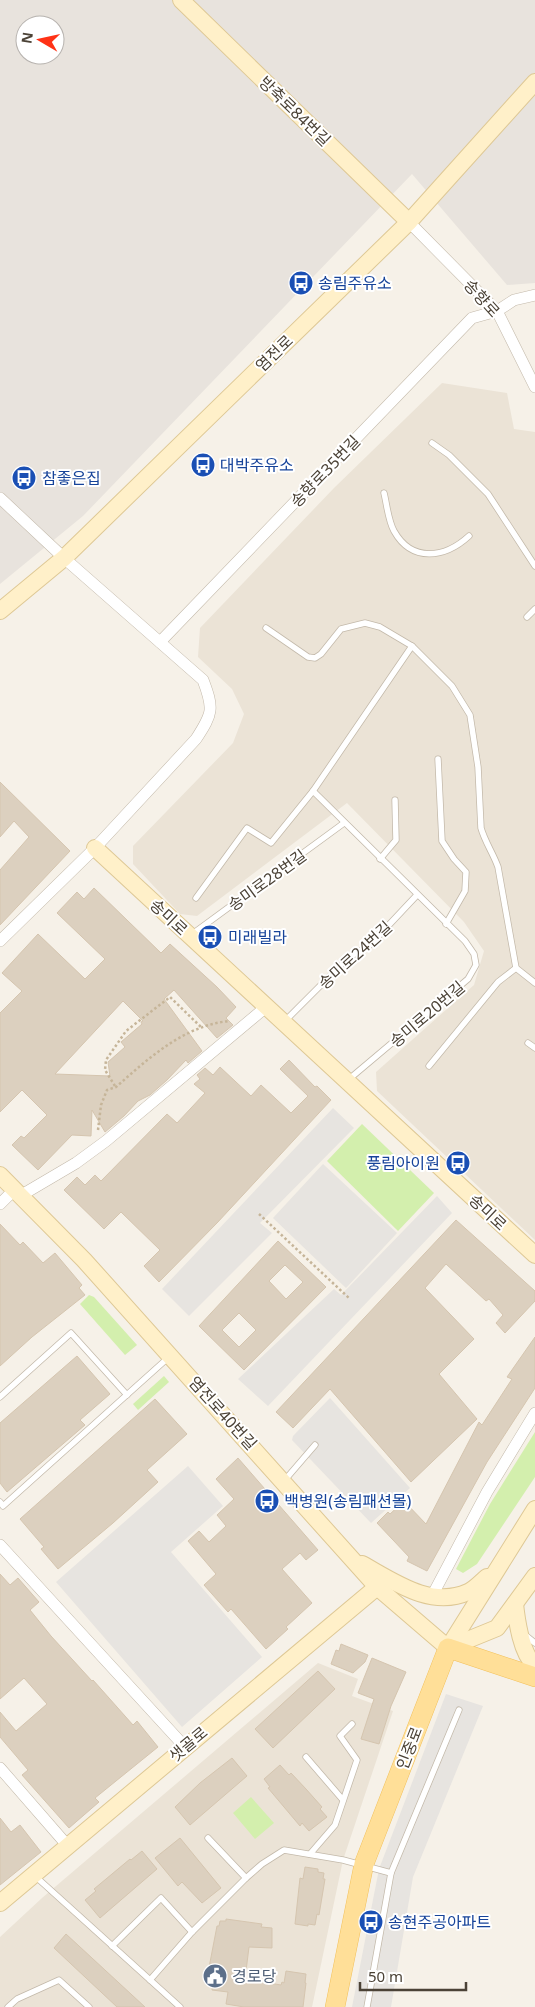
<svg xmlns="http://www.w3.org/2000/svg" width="535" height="2007" font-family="'Noto Sans','Noto Sans KR',sans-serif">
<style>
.residential{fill:#ebe3d6}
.industrial{fill:#e8e3dd;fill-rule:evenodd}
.green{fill:#d3efad}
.parking{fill:#e7e4e0}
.building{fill:#dcd0bf;stroke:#d5c5af;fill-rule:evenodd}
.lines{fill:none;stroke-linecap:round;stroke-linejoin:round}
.lane-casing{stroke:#c3b9aa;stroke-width:7}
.street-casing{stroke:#c3b9aa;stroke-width:12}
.secondary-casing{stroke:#dec895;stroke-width:18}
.primary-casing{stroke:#f2c05a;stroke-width:20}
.path{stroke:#c6b599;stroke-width:2.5;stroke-dasharray:2.5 2.5;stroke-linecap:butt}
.lane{stroke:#fff;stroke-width:5.5}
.street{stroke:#fff;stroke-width:11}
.secondary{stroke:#fff0c9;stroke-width:16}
.primary{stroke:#ffdf98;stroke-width:19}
.labels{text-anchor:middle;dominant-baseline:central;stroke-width:4;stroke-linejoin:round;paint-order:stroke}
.street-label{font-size:16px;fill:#4b4236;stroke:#fff}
.transit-label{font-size:16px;fill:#164399;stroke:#fff;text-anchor:start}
.service-label{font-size:16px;fill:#4e5e75;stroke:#fff;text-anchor:start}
</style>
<rect width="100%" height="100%" fill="#f6f1e8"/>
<g class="residential">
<path d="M442,383l65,10 7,36 21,3v808l-158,-149 -1,-19 98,-87 10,-34 -20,-29 -117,-119 -150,113 -17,-2 -47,-50v-18l100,-103 11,-29 -12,-25 -34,-32 2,-29 134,-140z"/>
<path d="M318,1663l40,16 -6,17 41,15 -50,149 -31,147h-312v-70l42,-39z"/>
</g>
<path class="industrial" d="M0,0h535v283l-28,2 -95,-111 -329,342 -83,68zM25,25h30v30h-30z"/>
<g class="green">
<path d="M362,1124l72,69 -36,38 -71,-70z"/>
<path d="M89,1295l5,2 43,48 -12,10 -45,-51z"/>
<path d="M164,1376l5,6 -31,28 -5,-6z"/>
<path d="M535,1432v45l-58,87 -14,9 -7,-4 34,-65z"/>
<path d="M251,1797l23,26 -19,16 -22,-26z"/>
</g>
<g class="parking">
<path d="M333,1108l21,20 -94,95 12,10 -83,83 -27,-27z"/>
<path d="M323,1164l74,69 -51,55 -73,-70z"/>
<path d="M437,1196l15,17 -184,193 -30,-27 96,-90 7,6z"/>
<path d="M330,1398l80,90 -39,35 -79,-83 1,-4z"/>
<path d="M188,1466l35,40 -52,46 91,105 -80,70 -126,-145z"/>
<path d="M446,1694l37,12 -70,171 -22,130h-39l27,-138z"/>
</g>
<g class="building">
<path d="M0,782l70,69 -70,74v-55l29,-33 -15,-16 -14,16z"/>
<path d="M94,888l67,65 9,-9 47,43 19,20 -10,11 7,7 -16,13 -43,-48 -10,9 38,52 -14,12 -2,-3 -19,20 -17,15 -12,6 -14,15 -19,16 -13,-22 -1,26 -19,-1 -34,35 -26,-25 9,-9 3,2 23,-23 -25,-25 -22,22v-99l22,-22 -20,-18 36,-39 47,45 20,-20 -48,-46 20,-21 7,7zM123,1001l20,20 -2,1 1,2 -21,18 4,5 -17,15 2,14 -55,-2z"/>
<path d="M289,1060l26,27 2,-1 14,14 -114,123 -58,59 -15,-16 16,-16 -39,-38 -17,17 -40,-39 13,-13 8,8 10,-10 6,6 66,-67 10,9 28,-30 -11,-9 6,-5 -3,-4 8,-7 8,7 7,-8 31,29 10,-11 30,28 17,-17 -28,-27z"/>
<path d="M456,1220l79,71v10l-30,32 -9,-10 7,-8 -14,-16 -3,2 -40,-37 -21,24 49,51 -35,35 38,45 -66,63 -81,-93 -37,39 -17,-16z"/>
<path d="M0,1224l20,21 3,-3 20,21 12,-10 27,32 -3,3 6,7 -53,42 -32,29z"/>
<path d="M278,1241l48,46 -82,83 -45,-44zM285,1265l18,17 -17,17 -17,-18zM239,1313l17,17 -17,17 -17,-17z"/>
<path d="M535,1337v51l-48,74 -60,109 -20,-10 2,-4 -32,-34 11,-11 2,2 14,-13 22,23 53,-102 3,3 30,-46 -5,-2z"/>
<path d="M77,1356l33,38 -30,26 5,5 -78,67 -7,-9v-60z"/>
<path d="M155,1399l32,35 -40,36 11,12 -45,41 -55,46 -17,-20 3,-2 -24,-28z"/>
<path d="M238,1458l80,92 -12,10 -6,-7 -18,16 30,34 -26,24 2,2 -22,20 -35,-40 -3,3 -24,-27 12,-11 -28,-33 11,-10 10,11 17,-16 -9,-11 17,-16 -18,-20z"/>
<path d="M0,1574l10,11 8,-7 21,24 -9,8 21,26 41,45 1,-1 40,45 4,-4 21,26 -63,51 4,4 -30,26 -47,-53 6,-5 -28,-33v-25l16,19 31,-27 -23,-26 -24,21z"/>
<path d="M341,1644l27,11 -3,7 -12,11 -22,-9 5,-14 3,1z"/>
<path d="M372,1658l34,14 -15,34 -12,38 -18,-5 13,-40 -16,-6z"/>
<path d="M318,1671l17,18 -62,59 -18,-19z"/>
<path d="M232,1758l15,18 -57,49 -15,-18 25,-24z"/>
<path d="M280,1765l9,10 2,-2 15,16 16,18 -2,2 7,8 -18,14 -7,-8 -2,3 -32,-38 2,-1 -6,-8z"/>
<path d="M0,1818l11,14 9,-7 21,27 -41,33z"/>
<path d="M180,1838l41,50 -19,15 -20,-21 -4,4 -23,-28z"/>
<path d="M142,1851l15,18 -57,49 -15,-18 11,-9 -2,-2 36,-30 1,1z"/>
<path d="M305,1867l13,2v3l6,1 -1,6h2l-6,36 -2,-1 -2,11 -7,-1v2l-13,-2 5,-46 3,1z"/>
<path d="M226,1919l36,5 -1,3 11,1v20l-23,-1 -4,32 36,6 1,-3 2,1 2,-12 20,3 -1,9h1l-3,24h-59l-18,-3 2,-12 -16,-2 1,-12h-6l10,-52h2l1,-5h6z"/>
<path d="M66,1934l79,73h-28l-63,-59z"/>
</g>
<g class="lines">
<defs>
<g id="lane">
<path d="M432,443l17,12 39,39 47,72"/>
<path d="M384,493c3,12 4,27 10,38 18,32 51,27 75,5"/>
<path d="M527,617l8,-8"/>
<path d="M266,628l42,29 7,1 6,-4 20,-25 24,-6 15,4 32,19 40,40 18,29 8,52 3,61c4,14 12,25 17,39l18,101 19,15"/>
<path d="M438,759l4,82 12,18 12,13 -1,19 -19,33"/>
<path d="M313,791l152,150 9,13 2,11 -8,14 -120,101"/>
<path d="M380,859l16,-19 -1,-40"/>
<path d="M196,898l51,-70 24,15 42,-52 99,-145"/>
<path d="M191,935l153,-112"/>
<path d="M285,1021l63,-63 22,-13 47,-50"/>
<path d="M528,1043l7,5"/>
<path d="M429,1066l69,-84 18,-14"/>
<path d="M0,1397l71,-64 56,62"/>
<path d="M284,1481l31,-36"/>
<path d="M0,1502l3,4 166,-149"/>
<path d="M525,1635l10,8"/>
<path d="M306,1757l37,43"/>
<path d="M208,1838l38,40"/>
<path d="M310,1854l25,-29 22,-65 -17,-24 12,-12"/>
<path d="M35,1876l145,131"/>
<path d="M112,1946l49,-48 31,34"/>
<path d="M150,1980l42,-48 54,-54 16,-14 22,-14 59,10 48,13"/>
<path d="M8,2007l9,-8 42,-19 30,27"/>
<path d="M367,2007l24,-134 68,-163"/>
</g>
<g id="street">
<path d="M409,222l88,89 38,76"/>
<path d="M0,498l64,60 139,122c11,29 10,33 -7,59l-101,109 -95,93"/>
<path d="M160,642l312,-324 25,-7 17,-11 21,-5"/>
<path d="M20,1196l56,-33 30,-22 160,-134"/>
<path d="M0,1204l14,-14"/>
<path d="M0,1545l185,202"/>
<path d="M432,1596l55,-104 48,-79"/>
<path d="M0,1768l67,77"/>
</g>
<g id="secondary">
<path d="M181,0l228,222"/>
<path d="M0,611l64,-53 345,-336 126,-140"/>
<path d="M95,848l440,407"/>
<path d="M0,1175l84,85 293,327 71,61"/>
<path d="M362,1564c31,17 69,45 106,28 7,-3 13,-10 19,-15"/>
<path d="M515,1604c2,18 6,49 20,62"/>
<path d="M448,1648l87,-139"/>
<path d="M448,1648l49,-20 38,-52"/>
<path d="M0,1903l377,-316"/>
</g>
<path id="primary" d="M335,2007l29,-143 84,-216 87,29"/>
</defs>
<use href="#lane" class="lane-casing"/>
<use href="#street" class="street-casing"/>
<use href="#secondary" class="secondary-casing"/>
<use href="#primary" class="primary-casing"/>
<g class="path">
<path d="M115,1086l-10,-16 1,-10 20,-29 44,-34 31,30"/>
<path d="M98,1130l3,-25 6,-15 9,-3c33,-29 67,-61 113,-66"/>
<path d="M259,1214l91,85"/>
</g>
<use href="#lane" class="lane"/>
<use href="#street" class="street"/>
<use href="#secondary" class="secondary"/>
<use href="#primary" class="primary"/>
</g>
<defs>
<symbol id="bus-disc" viewBox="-11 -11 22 22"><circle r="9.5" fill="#1a4fb4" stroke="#fff"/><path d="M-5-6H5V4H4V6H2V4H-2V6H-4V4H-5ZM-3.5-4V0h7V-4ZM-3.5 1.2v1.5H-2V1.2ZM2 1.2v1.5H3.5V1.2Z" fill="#fff"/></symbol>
<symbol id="civic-disc" viewBox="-11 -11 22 22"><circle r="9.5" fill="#5c6f8a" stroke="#fff"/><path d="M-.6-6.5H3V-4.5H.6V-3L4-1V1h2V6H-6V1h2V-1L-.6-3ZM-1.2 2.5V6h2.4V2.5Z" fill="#fff"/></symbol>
</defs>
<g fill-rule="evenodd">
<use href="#bus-disc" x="287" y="269" width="28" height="28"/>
<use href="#bus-disc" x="189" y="451" width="28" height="28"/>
<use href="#bus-disc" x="10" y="464" width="28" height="28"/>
<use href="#bus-disc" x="196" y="923" width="28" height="28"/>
<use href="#bus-disc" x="444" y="1149" width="28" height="28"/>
<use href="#bus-disc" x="253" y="1487" width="28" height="28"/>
<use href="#bus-disc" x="357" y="1908" width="28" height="28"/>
<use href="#civic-disc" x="201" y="1962" width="28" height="28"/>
</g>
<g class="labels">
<g class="street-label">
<text transform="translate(295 111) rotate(44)">방축로84번길</text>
<text transform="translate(482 298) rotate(48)">송향로</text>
<text transform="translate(274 353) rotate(-44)">염전로</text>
<text transform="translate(325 471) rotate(-46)">송향로35번길</text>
<text transform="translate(267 880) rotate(-36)">송미로28번길</text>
<text transform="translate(169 917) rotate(43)">송미로</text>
<text transform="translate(355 955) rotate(-42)">송미로24번길</text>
<text transform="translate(427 1014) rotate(-40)">송미로20번길</text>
<text transform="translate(488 1212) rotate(43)">송미로</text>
<text transform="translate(223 1413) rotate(48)">염전로40번길</text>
<text transform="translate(188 1744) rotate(-40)">샛골로</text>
<text transform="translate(409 1748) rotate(-69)">인중로</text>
</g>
<g class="transit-label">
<text x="318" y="283">송림주유소</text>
<text x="220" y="465">대박주유소</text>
<text x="42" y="478">참좋은집</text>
<text x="228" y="937">미래빌라</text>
<text x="440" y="1163" text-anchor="end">풍림아이원</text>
<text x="284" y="1501">백병원(송림패션몰)</text>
<text x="388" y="1922">송현주공아파트</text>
</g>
<g class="service-label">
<text x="232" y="1976">경로당</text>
</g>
</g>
<g transform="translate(40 40) rotate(279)"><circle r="24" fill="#ffffff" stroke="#b7b3af"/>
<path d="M0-4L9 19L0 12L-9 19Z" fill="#ff3216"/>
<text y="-8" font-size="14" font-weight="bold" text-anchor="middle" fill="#4b4236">N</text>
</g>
<path d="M360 1982v8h106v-8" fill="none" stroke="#4b4236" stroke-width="2.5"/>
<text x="368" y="1982" font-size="15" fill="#4b4236" stroke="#ffffff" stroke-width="4" paint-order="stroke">50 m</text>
</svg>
